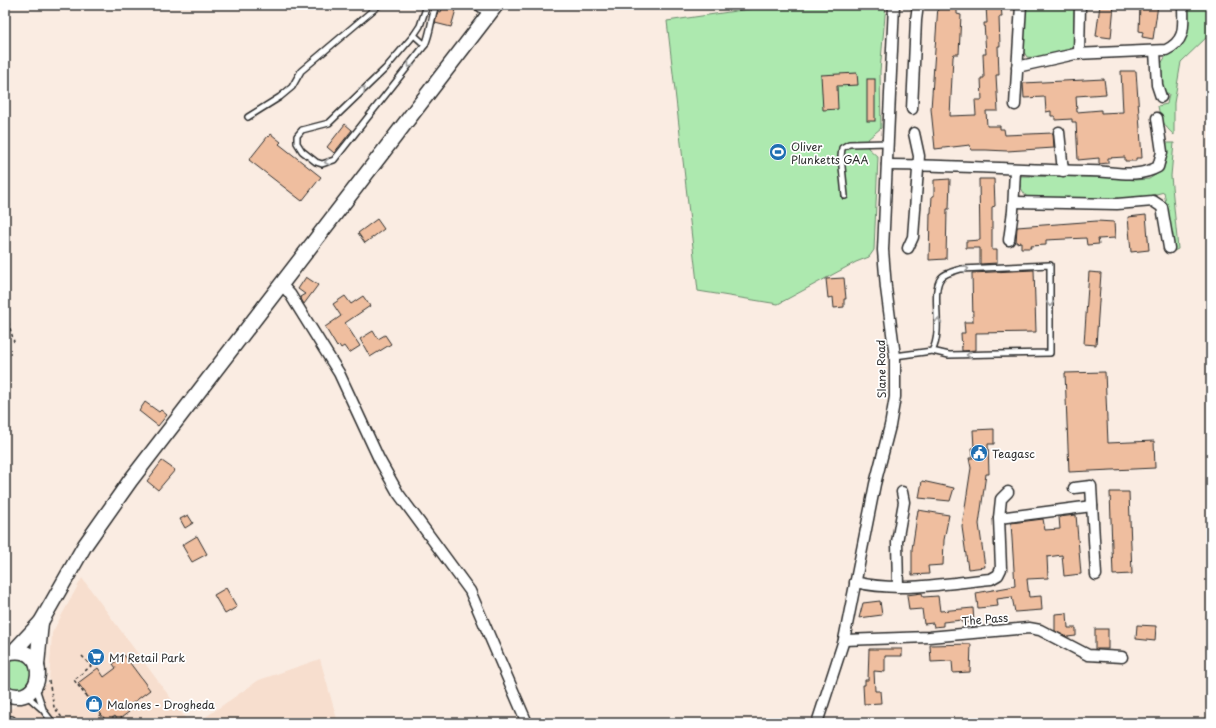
<svg xmlns="http://www.w3.org/2000/svg" width="1216" height="728" font-family="'Playpen Sans',sans-serif">
<style>
.built{fill:#f7dece}
.green{fill:#ade9af;stroke:#6c8a6d}
.building{fill:#efbe9f;stroke:#2b2b2b}
.lines{fill:none;stroke-linecap:round;stroke-linejoin:round}
.service-casing{stroke:#2b2b2b;stroke-width:8}
.minor-casing{stroke:#2b2b2b;stroke-width:13}
.secondary-casing{stroke:#2b2b2b;stroke-width:17}
.path{stroke:#2b2b2b;stroke-width:1.5;stroke-dasharray:3 3;stroke-linecap:butt}
.service{stroke:#fff;stroke-width:5}
.minor{stroke:#fff;stroke-width:10}
.secondary{stroke:#fff;stroke-width:14}
.oneway{stroke:#a0a0a0}
.labels{text-anchor:middle;dominant-baseline:central;stroke-width:3.5;stroke-linejoin:round;paint-order:stroke}
.poi-label{font-size:11px;fill:#2b2b2b;stroke:#fff;text-anchor:start}
.street-label{font-size:11px;fill:#2b2b2b;stroke:#fff}
</style>
<rect width="100%" height="100%" fill="#faece2"/>
<filter id="ink" filterUnits="userSpaceOnUse"><feTurbulence type="fractalNoise" baseFrequency=".025" numOctaves="2"/><feDisplacementMap in="SourceGraphic" scale="8" xChannelSelector="R" yChannelSelector="G"/><feConvolveMatrix kernelMatrix="1 2 1 2 8 2 1 2 1" color-interpolation-filters="sRGB"/></filter>
<g filter="url(#ink)">
<g class="built">
<path d="M82,578l107,145h-184v-13l8,-2 36,-26 3,-49z"/>
<path d="M320,659l18,64h-141l62,-43z"/>
</g>
<g class="green">
<path d="M777,5h109l-6,66 1,57 -13,11v9l10,9 -4,93 -5,7 -13,5 -78,42 -80,-13 -31,-270z"/>
<path d="M1024,5h50v41c-9,9 -34,13 -47,11l-5,-8z"/>
<path d="M1187,5h24l-2,30 -28,27 -7,41v32c-10,-9 -14,-16 -16,-29l9,-2 2,-10 -8,-4v-26l6,-10c24,-6 20,-28 20,-49z"/>
<path d="M1166,143h8l-3,33 7,73 -4,2 -10,-59 -27,7 -25,1 -85,-3c-5,-6 -9,-13 -7,-21l84,1 31,3 14,-1 11,-7 5,-8z"/>
<path d="M9,657l18,3 5,12c-3,14 -14,22 -27,12v-24z"/>
</g>
<g class="building">
<path d="M443,5l14,1 -6,21 -16,-4 3,-12 3,1z"/>
<path d="M938,5h19v9l4,1 -2,39h-5l-1,3 -3,59 26,-1 -1,-15h7l-1,-22h3l-1,-24h3l-2,-31h3l-1,-18h15l1,12h-3l1,29h-2l1,29h-3l2,36h-12l1,15h13v3h4l1,6 48,-2 1,15 -47,3 -21,-1h-15l-1,-5 -35,4 -4,-40z"/>
<path d="M1100,5h14l-3,33 -15,-2z"/>
<path d="M1140,5h18l-5,34 -11,-2 1,-5 -4,-1z"/>
<path d="M1121,71h15l6,87h-6v3h-11v-4l-17,1v5l-9,1v-6l-21,2 -2,-38h-4v-3l-17,1v-4h-4v-5l-5,1 -1,-15 -21,1 -1,-15 81,-4 2,15 -30,2 1,16 24,-2v3l22,-1z"/>
<path d="M857,73l1,12 -21,1 1,23 -15,1 -2,-35z"/>
<rect x="867" y="79" width="8" height="42"/>
<path d="M345,124l7,6 -18,23 -7,-6z"/>
<path d="M271,134l10,8 -2,2 42,33 -19,24 -53,-41 19,-24 1,1z"/>
<path d="M950,179l-1,30h-2l-1,50 -17,1 1,-47h1l1,-17h2v-16z"/>
<path d="M979,179h15l1,27 -3,1v43h5v13l-17,1v-16h-14v-7l14,-1z"/>
<path d="M1146,215l3,35 -18,2 -3,-35z"/>
<path d="M377,219l7,10 -19,14 -7,-10z"/>
<path d="M1097,221l17,1 1,16 -17,1 1,5 -12,1 -1,-7 -40,2v5l-16,1 1,2h-10v-6l-5,1 1,-16z"/>
<path d="M1034,270l2,62 -60,1v17l-14,1 -1,-18h4l-1,-11h9l-1,-49z"/>
<path d="M1089,272l12,1 -5,72 -12,-1z"/>
<path d="M306,277l12,8 -14,19 -4,-7 5,-3 -7,-5z"/>
<path d="M844,278l2,21h-2v8l-10,1 -1,-11 -5,1 -2,-19z"/>
<path d="M345,296l6,8 12,-8 7,10 -25,17 15,23 -11,7 -5,-7 -3,2 -2,-3 -2,2 -12,-20 16,-11 -8,-12z"/>
<path d="M373,331l5,8 7,-4 6,9 -21,13 -10,-18z"/>
<path d="M1105,372l3,71 46,-2 1,27 -86,4 -4,-99z"/>
<path d="M145,402l14,10 2,-2 6,5 -9,11 -19,-15z"/>
<path d="M994,429v15h-6l1,30h-3l-7,50 6,43 -17,2 -6,-42 9,-59 -2,-10h4l-1,-10h2l-1,-18z"/>
<path d="M162,461l13,9 -17,20 -11,-9z"/>
<path d="M922,481l32,7 -4,13 -31,-3z"/>
<path d="M1110,492h19l3,82 -19,1z"/>
<path d="M918,510l31,5 -5,25 -1,25 -15,1 1,8 -17,1v-26z"/>
<path d="M188,515l5,8 -8,5 -5,-9z"/>
<path d="M1076,515l5,59 -17,2 -2,-21 -15,2 1,21 -21,1 2,18 12,-1 1,14 -27,2 -3,-15 -15,2 1,7 -20,2 -2,-15 39,-7 -4,-63 32,-4 2,11 15,-1 -1,-12z"/>
<path d="M197,536l10,18 -15,8 -10,-17z"/>
<path d="M226,588l11,19 -12,7 -11,-19z"/>
<path d="M922,593l1,4 15,-1 2,15 33,-3 1,14 -12,1v-3l-19,2v4l-9,1 -1,-4 -9,1 -2,-15 -13,1 -2,-15z"/>
<path d="M880,601l2,14 -23,3 4,-15z"/>
<path d="M1067,613l1,15h8v8l-9,1 -12,-6v-17z"/>
<path d="M1137,625l19,1 -1,15 -19,-2z"/>
<rect x="1095" y="629" width="13" height="20"/>
<path d="M971,644l-1,28 -17,1 -1,-12 -21,1 -1,-17z"/>
<path d="M869,649h33v7h-17v16l-11,-1 1,20h5l1,12 -17,1 -1,-19h2v-5h3z"/>
<path d="M124,655l26,35 -24,18 3,4 -11,8 -3,-4 -8,6 -29,-39 20,-15 6,9 12,-9 -3,-4z"/>
</g>
<g class="lines">
<defs>
<g id="service">
<path d="M427,5l-7,21 -6,9 -29,34 -56,54 -27,7 -5,6v7l5,8 14,11 6,2 12,-4 91,-115c6,-13 6,-27 11,-40"/>
<path d="M475,5l12,9"/>
<path d="M414,35l11,10"/>
<path d="M248,117l32,-20 12,-10 9,-16 78,-66"/>
<path d="M845,196l-4,-39 1,-9 7,-4 39,-1"/>
<path d="M895,356l37,-5 17,4 101,-2v-88l-89,4c-6,2 -16,4 -20,9 -11,15 3,52 -9,73"/>
<path d="M36,688l7,21"/>
<path d="M26,695l17,15 10,13"/>
<path d="M5,719h7l3,4"/>
</g>
<g id="minor">
<path d="M1155,51l2,34 4,12"/>
<path d="M1079,54l1,-49"/>
<path d="M1017,67l58,-13 91,-4c21,-10 17,-25 17,-45"/>
<path d="M1015,105l6,-100"/>
<path d="M912,109l4,-89 2,-15"/>
<path d="M1059,132l4,39"/>
<path d="M887,165c68,0 135,5 202,6 25,0 47,8 69,-4l4,-15 -5,-34"/>
<path d="M1014,202l103,2 36,-3 9,6 7,41"/>
<path d="M1009,240l4,-29 2,-41"/>
<path d="M908,248l5,-11 6,-81 -5,-23"/>
<path d="M281,284l9,10 49,79 40,86 19,34 72,98 57,132"/>
<path d="M1074,488l17,-2 5,89"/>
<path d="M999,518l93,-12"/>
<path d="M855,582c45,11 91,1 136,-3l7,-4 3,-6 -2,-51 2,-19 7,-7"/>
<path d="M898,587l-1,-45 7,-40 -2,-10"/>
<path d="M844,640l85,-3 100,-9 11,2 48,25 34,2"/>
<path d="M817,723l27,-83 31,-156 15,-58 5,-29v-41l-9,-68 -3,-38 11,-245"/>
</g>
<g id="secondary">
<path d="M14,651l27,-29 44,-77 45,-64 366,-476"/>
<path d="M37,665l4,-43"/>
<path d="M5,693c40,18 47,-52 2,-40"/>
</g>
</defs>
<use href="#service" class="service-casing"/>
<use href="#minor" class="minor-casing"/>
<use href="#secondary" class="secondary-casing"/>
<g class="path">
<path d="M5,311l9,31"/>
<path d="M82,656l9,10 -17,14 32,43"/>
<path d="M49,681l5,26 12,16"/>
<path d="M204,723l4,-3 2,3"/>
</g>
<use href="#service" class="service"/>
<use href="#minor" class="minor"/>
<use href="#secondary" class="secondary"/>
</g>
<defs><path id="oneway-chevron" d="M-2-3.5L2.5 0L-2 3.5" fill="none" stroke-width="1.6" stroke-linecap="round" stroke-linejoin="round"/></defs>
<g class="oneway">
<use href="#oneway-chevron" transform="translate(410 65) rotate(128)"/>
<use href="#oneway-chevron" transform="translate(363 89) rotate(-44)"/>
<use href="#oneway-chevron" transform="translate(327 162) rotate(169)"/>
<use href="#oneway-chevron" transform="translate(966 269) rotate(-7)"/>
<use href="#oneway-chevron" transform="translate(1050 304) rotate(90)"/>
<use href="#oneway-chevron" transform="translate(938 321) rotate(-91)"/>
<use href="#oneway-chevron" transform="translate(969 355) rotate(180)"/>
</g>
</g>
<defs>
<symbol id="stadium-disc" viewBox="-11 -11 22 22"><circle r="9.5" fill="#1f6fb2" stroke="#fff"/><path d="M0-5a6.5 5 0 1 0 0 10a6.5 5 0 1 0 0-10ZM-3.5-1.8h7v3.6h-7Z" fill="#fff"/></symbol>
<symbol id="civic-disc" viewBox="-11 -11 22 22"><circle r="9.5" fill="#1f6fb2" stroke="#fff"/><path d="M-.6-6.5H3V-4.5H.6V-3L4-1V1h2V6H-6V1h2V-1L-.6-3ZM-1.2 2.5V6h2.4V2.5Z" fill="#fff"/></symbol>
<symbol id="supermarket-disc" viewBox="-11 -11 22 22"><circle r="9.5" fill="#1f6fb2" stroke="#fff"/><path d="M-6-5.5h2.5l.6 2H6L4.5 2H-2.5L-4.4-4H-6ZM-1.5 3.2a1.3 1.3 0 1 0 .1 0ZM3 3.2a1.3 1.3 0 1 0 .1 0Z" fill="#fff"/></symbol>
<symbol id="shop-disc" viewBox="-11 -11 22 22"><circle r="9.5" fill="#1f6fb2" stroke="#fff"/><path d="M-5-2.5h2.3a2.7 3.5 0 0 1 5.4 0H5L5.5 6h-11ZM-1.5-2.5h3a1.5 2.3 0 0 0-3 0Z" fill="#fff"/></symbol>
</defs>
<g fill-rule="evenodd">
<use href="#stadium-disc" x="768" y="142" width="20" height="20"/>
<use href="#civic-disc" x="969" y="443" width="20" height="20"/>
<use href="#supermarket-disc" x="86" y="647" width="20" height="20"/>
<use href="#shop-disc" x="84" y="694" width="20" height="20"/>
</g>
<g class="labels">
<g class="poi-label">
<text x="791" y="146">Oliver<tspan x="791" dy="13">Plunketts GAA</tspan></text>
<text x="992" y="453">Teagasc</text>
<text x="109" y="657">M1 Retail Park</text>
<text x="107" y="704">Malones - Drogheda</text>
</g>
<g class="street-label">
<text transform="translate(881 369) rotate(-91)">Slane Road</text>
<text transform="translate(985 619) rotate(-5)">The Pass</text>
</g>
</g>
<rect width="1216" height="728" fill="none" stroke="#fff" stroke-width="20"/>
<rect x="10" y="10" width="1196" height="708" fill="none" stroke="#2b2b2b" stroke-width="1.5" filter="url(#ink)"/>
</svg>
